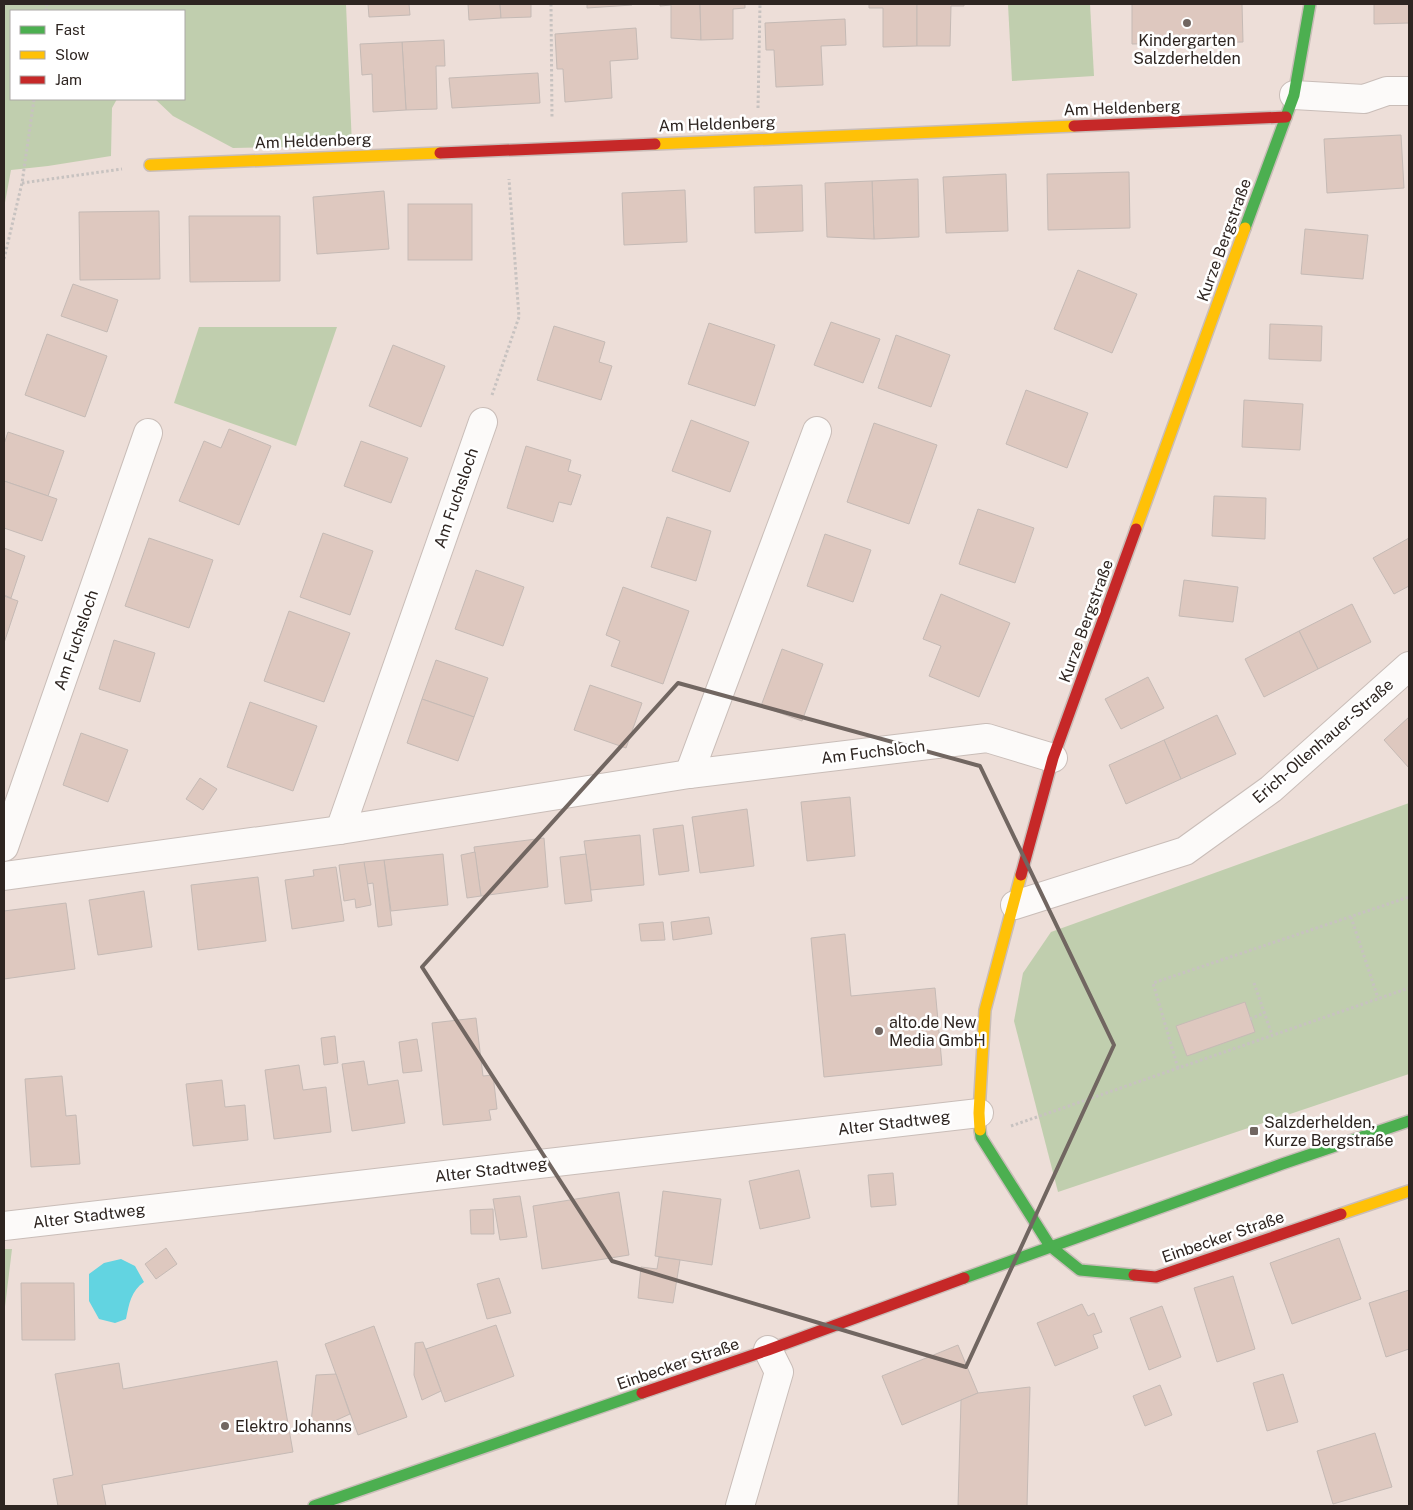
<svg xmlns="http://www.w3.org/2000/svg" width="1413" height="1510" font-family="'Public Sans',sans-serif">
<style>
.green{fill:#c0ceae}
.water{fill:#62d4e1}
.building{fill:#dec8bf;stroke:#c5bab5}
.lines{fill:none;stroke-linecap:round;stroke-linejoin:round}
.street-casing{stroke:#c9bdb8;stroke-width:30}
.fast-casing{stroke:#c9bdb8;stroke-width:14}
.slow-casing{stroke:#c9bdb8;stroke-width:14}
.jam-casing{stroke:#c9bdb8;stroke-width:14}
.path{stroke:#c7c2c0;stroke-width:3;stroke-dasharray:2.5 2.5;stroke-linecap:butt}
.street{stroke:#fcfaf9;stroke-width:28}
.fast{stroke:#4caf50;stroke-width:11}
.slow{stroke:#ffc107;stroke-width:11}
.jam{stroke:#c62828;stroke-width:11}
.marked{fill:none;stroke:#716661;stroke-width:4;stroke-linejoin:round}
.poi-dot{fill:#716661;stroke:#fff;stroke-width:2}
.labels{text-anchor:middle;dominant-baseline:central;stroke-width:5;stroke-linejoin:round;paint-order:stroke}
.poi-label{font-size:16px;fill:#2e2521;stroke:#fff;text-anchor:start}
.street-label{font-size:16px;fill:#2e2521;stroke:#fff}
</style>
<rect width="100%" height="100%" fill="#edded8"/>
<g class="green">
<path d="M4,4h342l6,142 -119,2 -60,-32 -18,-17h29v-88h-173v88h106l-5,9 -1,48 -63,10 -37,4 -7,38z"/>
<path d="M1008,4h82l4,72 -82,5z"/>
<path d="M199,327h138l-41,119 -122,-43z"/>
<path d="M1409,803v271l-351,118 -44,-171 9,-48 28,-41z"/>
<path d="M4,1249h8l-8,66z"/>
</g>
<path class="water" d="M121,1259l14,7 9,16c-13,9 -15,22 -18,37l-11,4 -16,-4 -10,-18v-27l15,-11z"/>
<g class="building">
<path d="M368,4h41l1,11 -41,2z"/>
<path d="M468,4h32l1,14 -32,2z"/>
<path d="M500,4h31v13l-30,1z"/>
<path d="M587,4h45v1l-45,3z"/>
<path d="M660,4h40l1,36 -30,-2v-33l-11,1z"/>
<path d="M700,4h45v4l-12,1v30l-32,1z"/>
<path d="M869,4h48v42l-34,1v-39h-14z"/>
<path d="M917,4h47v2h-13l-1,40h-33z"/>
<path d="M1132,4h110l1,38 -111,2z"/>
<path d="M1374,4h35v19l-35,1z"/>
<path d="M845,19l1,26 -25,1 2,39 -47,2 -2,-37h-8l-1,-27z"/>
<path d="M636,28l2,31 -28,2 2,37 -47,4 -2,-33h-6l-2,-35z"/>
<path d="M444,40l1,26h-9l1,43 -31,1 -4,-68z"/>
<path d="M402,42l4,68 -33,2 -1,-38 -10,1 -2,-31z"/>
<path d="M538,73l2,30 -88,5 -3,-30z"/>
<path d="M1401,135l3,53 -77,5 -3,-54z"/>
<path d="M1129,172l1,56 -82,2 -1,-56z"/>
<path d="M1006,174l2,57 -62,2 -3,-56z"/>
<path d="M918,179l1,58 -45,2 -2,-58z"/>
<path d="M872,181l2,58 -47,-2 -2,-54z"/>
<path d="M802,185l1,46 -48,2 -1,-46z"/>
<path d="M685,190l2,52 -63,3 -2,-52z"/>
<path d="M384,191l5,58 -72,5 -4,-57z"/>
<rect x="408" y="204" width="64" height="56"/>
<path d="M159,211l1,68 -80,1 -1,-68z"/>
<path d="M189,216h91v65l-90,1z"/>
<path d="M1305,229l63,6 -5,44 -62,-5z"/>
<path d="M1078,270l59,24 -25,59 -58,-24z"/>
<path d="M73,284l45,16 -11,32 -46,-16z"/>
<path d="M831,322l49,17 -17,44 -49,-18z"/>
<path d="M709,323l66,22 -20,61 -67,-22z"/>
<path d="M1270,324l52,2 -1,35 -52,-2z"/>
<path d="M554,326l51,16 -6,20 13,4 -11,34 -64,-20z"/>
<path d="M47,334l60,22 -22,61 -60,-22z"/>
<path d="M896,335l54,20 -19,52 -53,-19z"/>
<path d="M393,345l52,21 -24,61 -52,-21z"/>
<path d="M1026,390l62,23 -21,55 -61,-24z"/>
<path d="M1244,400l59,4 -3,46 -58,-3z"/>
<path d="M691,420l58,22 -19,50 -58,-21z"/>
<path d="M874,423l63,22 -28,79 -62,-22z"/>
<path d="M229,429l42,17 -32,79 -60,-24 25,-60 17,7z"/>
<path d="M8,432l56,19 -16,45 -44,-15v-37z"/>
<path d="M361,441l47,17 -17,45 -47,-17z"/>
<path d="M526,446l45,14 -3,11 13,4 -10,30 -12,-3 -6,20 -46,-14z"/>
<path d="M4,481l53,18 -15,42 -38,-13z"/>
<path d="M1214,496l52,2 -1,41 -53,-3z"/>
<path d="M978,509l56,19 -19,55 -56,-19z"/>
<path d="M667,517l44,14 -15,50 -45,-14z"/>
<path d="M323,533l50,18 -23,64 -50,-18z"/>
<path d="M825,534l46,16 -18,52 -46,-16z"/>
<path d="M149,538l64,22 -24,68 -64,-22z"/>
<path d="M1409,538v48l-15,8 -21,-36z"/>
<path d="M4,548l21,8 -14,42 -7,-3z"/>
<path d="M476,570l48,17 -21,59 -48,-17z"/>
<path d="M1184,580l54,7 -5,35 -54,-6z"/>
<path d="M623,587l66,24 -26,73 -52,-18 9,-25 -14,-6z"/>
<path d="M941,594l69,29 -31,74 -50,-21 12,-30 -18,-7z"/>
<path d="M4,596l14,5 -14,42z"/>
<path d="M1352,604l19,38 -53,27 -19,-38z"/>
<path d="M289,611l61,22 -26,69 -60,-21z"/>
<path d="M1299,631l19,38 -54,28 -19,-38z"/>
<path d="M114,640l41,13 -15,49 -41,-13z"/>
<path d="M782,649l41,15 -21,57 -41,-15z"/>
<path d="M436,660l52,18 -14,39 -52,-18z"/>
<path d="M1148,677l16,31 -43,21 -16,-30z"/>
<path d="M590,685l52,18 -16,45 -52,-18z"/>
<path d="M422,699l52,18 -16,44 -51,-18z"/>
<path d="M250,702l67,24 -24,65 -66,-24z"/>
<path d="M1217,715l19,39 -55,25 -17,-39z"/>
<path d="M1409,717v51l-25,-28z"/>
<path d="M81,733l47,17 -20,52 -45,-17z"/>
<path d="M1164,740l17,39 -55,25 -17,-39z"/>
<path d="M200,778l17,11 -14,21 -17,-11z"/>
<path d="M850,797l5,59 -48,5 -6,-59z"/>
<path d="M747,809l7,57 -54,7 -8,-56z"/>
<path d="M683,825l6,46 -30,4 -6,-46z"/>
<path d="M640,835l4,50 -53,5 -7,-49z"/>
<path d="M544,838l4,49 -67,9 -7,-49z"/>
<path d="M475,852l6,44 -14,2 -6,-43z"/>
<path d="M443,854l5,51 -57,6 -7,-51z"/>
<path d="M586,854l6,47 -27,3 -5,-47z"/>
<path d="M384,860l8,65 -14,2 -5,-44 -6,1 -3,-22z"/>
<path d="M364,862l7,43 -15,3 -1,-9 -11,2 -5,-36z"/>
<path d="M336,867l8,54 -52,8 -7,-49 29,-4 -1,-6z"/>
<path d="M258,877l8,64 -68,9 -7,-65z"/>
<path d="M144,891l8,56 -54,8 -9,-55z"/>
<path d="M66,903l9,66 -71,10v-68z"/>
<path d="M709,917l3,17 -39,6 -2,-18z"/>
<path d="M663,922l2,18 -24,1 -2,-17z"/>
<path d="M845,934l6,62 84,-8 7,77 -118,12 -13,-139z"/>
<path d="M1245,1002l10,30 -68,24 -11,-30z"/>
<path d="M476,1018l7,58 10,-1 4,34 -8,1 2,10 -48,5 -11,-102z"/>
<path d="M335,1036l3,27 -14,2 -3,-27z"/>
<path d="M417,1039l5,32 -19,2 -4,-31z"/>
<path d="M364,1061l4,24 30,-5 7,43 -53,8 -10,-67z"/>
<path d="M299,1065l4,25 23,-3 5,45 -57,7 -9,-69z"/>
<path d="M62,1076l4,40 10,-1 4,49 -49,3 -6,-88z"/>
<path d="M222,1080l3,27 20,-2 3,35 -55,6 -7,-62z"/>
<path d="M799,1170l11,48 -50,11 -11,-48z"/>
<path d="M893,1173l3,32 -25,2 -3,-32z"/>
<path d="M663,1191l58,8 -9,66 -57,-9z"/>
<path d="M619,1192l10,63 -87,14 -9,-63z"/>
<path d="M520,1196l7,41 -27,3 -7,-41z"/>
<path d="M493,1209l1,25h-23l-1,-24z"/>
<path d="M1339,1238l22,61 -69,25 -22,-61z"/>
<path d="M166,1248l11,16 -21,15 -11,-15z"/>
<path d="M659,1257l21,3 -7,43 -35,-5 3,-31 16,2z"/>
<path d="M1233,1276l22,73 -38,13 -23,-74z"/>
<path d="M499,1278l12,35 -24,6 -10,-35z"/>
<path d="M21,1283h53l1,57h-53z"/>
<path d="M1409,1290v59l-23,8 -17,-54z"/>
<path d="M1082,1304l6,12 6,-3 8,19 -9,3 5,13 -43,18 -18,-43z"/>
<path d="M1162,1306l19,51 -32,13 -19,-52z"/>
<path d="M496,1325l18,51 -69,26 -19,-53z"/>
<path d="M374,1326l33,91 -49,18 -33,-91z"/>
<path d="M423,1342l18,49 -19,9 -8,-25 1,-32z"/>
<path d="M958,1345l20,48 -76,32 -20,-49z"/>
<path d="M277,1361l16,91 -191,33 4,21h-48l-5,-27 20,-4 -18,-101 64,-11 4,26z"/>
<path d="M336,1374l14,40 -40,18 6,-57z"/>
<path d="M1283,1374l15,48 -31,9 -14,-48z"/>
<path d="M1160,1385l12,30 -27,11 -12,-30z"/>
<path d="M1030,1387l-3,119h-69l3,-106 17,-7z"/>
<path d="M1375,1433l17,54 -59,17 -16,-53z"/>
</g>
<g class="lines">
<defs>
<g id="street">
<path d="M1294,95l70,4 23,-8h22"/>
<path d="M689,774l128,-343"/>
<path d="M340,830l143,-408"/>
<path d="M4,847l144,-414"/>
<path d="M4,876l336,-46 349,-56 298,-36 66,20"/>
<path d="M1015,905l170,-54 86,-62 138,-123"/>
<path d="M4,1226l975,-113"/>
<path d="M740,1506l39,-134 -11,-22"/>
</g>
<g id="fast">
<path d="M1245,228l49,-133 16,-91"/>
<path d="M980,1130l1,7 69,109 30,24 54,5"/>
<path d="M964,1278l318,-114 127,-43"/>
<path d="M314,1506l328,-113"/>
</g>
<g id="slow">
<path d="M655,144l419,-18"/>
<path d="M150,165l290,-12"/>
<path d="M1136,529l109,-301"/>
<path d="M980,1130l-1,-17 6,-103 36,-135"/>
<path d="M1341,1214l68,-23"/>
</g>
<g id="jam">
<path d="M1074,126l212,-9"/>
<path d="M440,153l215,-9"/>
<path d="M1021,875l32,-117 83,-229"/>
<path d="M1134,1275l22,2 185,-63"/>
<path d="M642,1393l126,-43 196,-72"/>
</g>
</defs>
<use href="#street" class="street-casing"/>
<use href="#fast" class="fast-casing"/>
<use href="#slow" class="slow-casing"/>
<use href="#jam" class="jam-casing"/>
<g class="path">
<path d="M551,4l1,115"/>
<path d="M46,11l1,-7"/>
<path d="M758,108l2,-104"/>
<path d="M22,183l100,-14"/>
<path d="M4,259l18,-76 12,-84"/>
<path d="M492,395l27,-78 -10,-138"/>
<path d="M1351,917l27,81"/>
<path d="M1254,983l18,52"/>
<path d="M1250,1019l14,-6"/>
<path d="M1178,1068l-25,-85 256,-86"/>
<path d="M1011,1126l398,-138"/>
</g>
<use href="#street" class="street"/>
<use href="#fast" class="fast"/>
<use href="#slow" class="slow"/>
<use href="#jam" class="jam"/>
</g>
<path class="marked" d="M678,683l302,83 134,279 -148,322 -354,-106 -190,-294z"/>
<g class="poi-dot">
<circle cx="1187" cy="23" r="5"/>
<circle cx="879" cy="1031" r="5"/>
<rect x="1249" y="1126" width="10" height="10" rx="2.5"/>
<circle cx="225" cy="1426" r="5"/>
</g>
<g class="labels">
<g class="poi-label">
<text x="1187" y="40" text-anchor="middle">Kindergarten<tspan x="1187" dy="18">Salzderhelden</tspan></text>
<text x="889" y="1022">alto.de New<tspan x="889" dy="18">Media GmbH</tspan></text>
<text x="1264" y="1122">Salzderhelden,<tspan x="1264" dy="18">Kurze Bergstraße</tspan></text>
<text x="235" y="1426">Elektro Johanns</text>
</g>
<g class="street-label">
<text transform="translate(1122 108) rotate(-2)">Am Heldenberg</text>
<text transform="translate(717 124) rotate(-2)">Am Heldenberg</text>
<text transform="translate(313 141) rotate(-2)">Am Heldenberg</text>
<text transform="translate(1224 240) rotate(-70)">Kurze Bergstraße</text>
<text transform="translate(456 498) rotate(-71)">Am Fuchsloch</text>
<text transform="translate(1086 621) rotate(-70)">Kurze Bergstraße</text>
<text transform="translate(76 640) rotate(-71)">Am Fuchsloch</text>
<text transform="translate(1323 741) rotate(-41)">Erich-Ollenhauer-Straße</text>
<text transform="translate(873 752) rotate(-7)">Am Fuchsloch</text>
<text transform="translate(894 1123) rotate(-7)">Alter Stadtweg</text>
<text transform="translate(491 1170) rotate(-7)">Alter Stadtweg</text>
<text transform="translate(89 1216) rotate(-7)">Alter Stadtweg</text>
<text transform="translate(1223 1237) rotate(-19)">Einbecker Straße</text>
<text transform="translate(678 1364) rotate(-19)">Einbecker Straße</text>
</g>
</g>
<rect width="1413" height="1510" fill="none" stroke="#2e2521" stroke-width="10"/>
<rect x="10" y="10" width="175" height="90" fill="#ffffff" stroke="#aba8a6"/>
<rect x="20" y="26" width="25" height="8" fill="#4caf50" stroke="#aba8a6"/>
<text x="55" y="35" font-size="15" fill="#2e2521">Fast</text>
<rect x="20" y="51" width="25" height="8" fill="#ffc107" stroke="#aba8a6"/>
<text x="55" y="60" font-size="15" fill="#2e2521">Slow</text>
<rect x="20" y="76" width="25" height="8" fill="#c62828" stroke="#aba8a6"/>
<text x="55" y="85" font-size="15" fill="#2e2521">Jam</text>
</svg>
